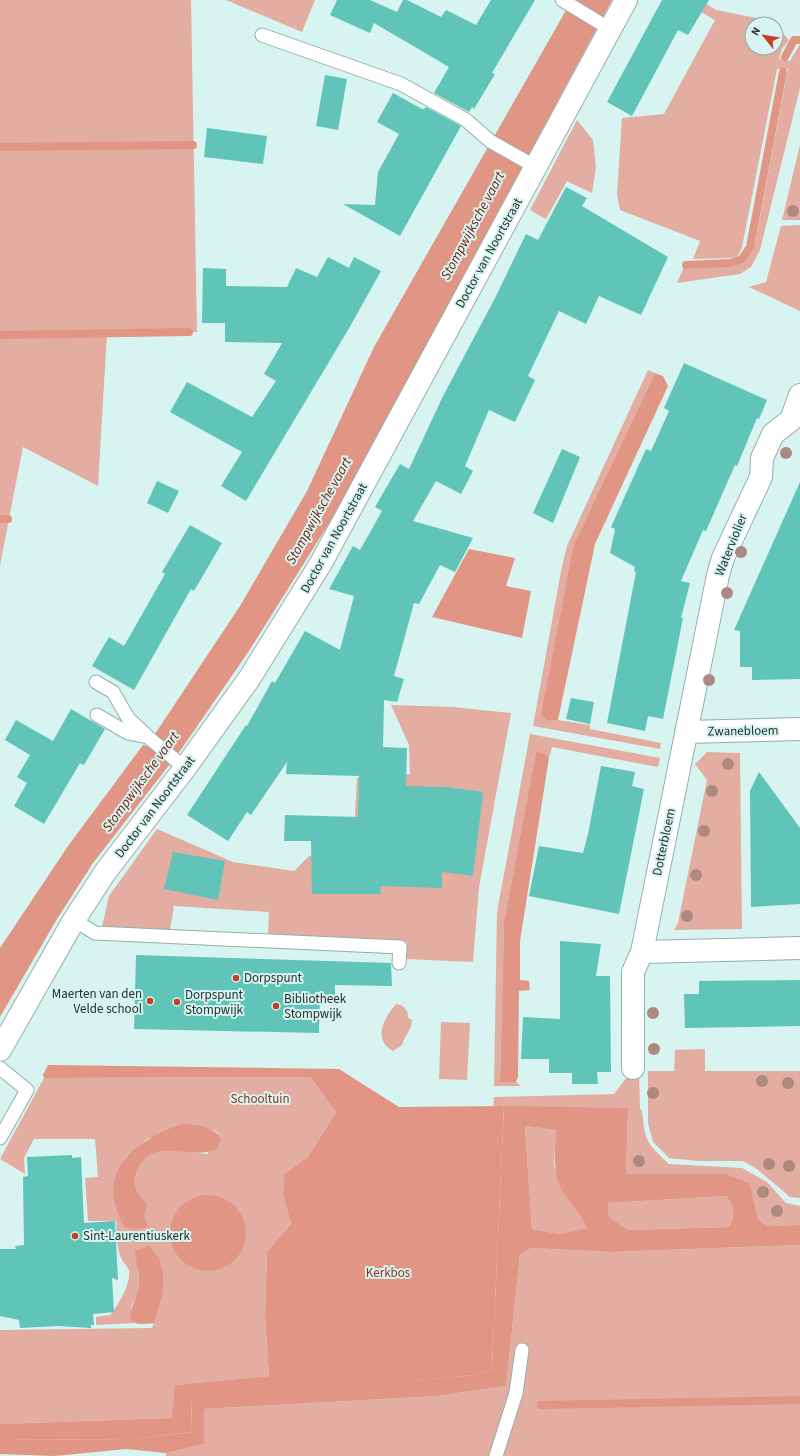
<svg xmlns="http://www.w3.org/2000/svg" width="800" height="1456" font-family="'Source Sans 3',sans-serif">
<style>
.green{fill:#e3ada1;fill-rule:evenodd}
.forest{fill:#e29585}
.water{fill:#e19585;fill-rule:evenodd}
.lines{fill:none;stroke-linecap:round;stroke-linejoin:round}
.stream{stroke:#e19585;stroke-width:8}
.building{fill:#60c4b9}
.lane-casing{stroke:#94afab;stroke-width:15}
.street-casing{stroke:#94afab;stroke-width:24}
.lane{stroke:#fff;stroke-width:13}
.street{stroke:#fff;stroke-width:22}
.tree{fill:#ae897f}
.poi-dot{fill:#c83d25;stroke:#d7f4f0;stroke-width:1.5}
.labels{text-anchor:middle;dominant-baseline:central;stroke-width:4;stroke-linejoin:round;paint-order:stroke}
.street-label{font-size:13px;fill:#25302e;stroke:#d7f4f0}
.poi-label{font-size:13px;fill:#25302e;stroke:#d7f4f0;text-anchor:start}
.park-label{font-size:13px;fill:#8c3222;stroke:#d7f4f0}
.water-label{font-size:14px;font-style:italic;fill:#731a0a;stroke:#d7f4f0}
</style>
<rect width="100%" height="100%" fill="#d7f4f0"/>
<g class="green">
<path d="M0,0h191l6,332 -90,1 -9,153 -75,-39 -23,118z"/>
<path d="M226,0h89l-13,32z"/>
<path d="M680,0h20l16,10 56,11 3,3h-23v24h24v-23l13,15 -7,9 -3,10 11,2 10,-17v44l-40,162 -9,17 -11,7 -63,9 7,-16 4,2 41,-3 15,-4 11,-19 33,-174h-11l-35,178 -4,9 -8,2 -37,1 7,-18 -80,-31 -3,-16 5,-76 42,-4 51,-94z"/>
<path d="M577,120l16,20 3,27 -4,26 -25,-12 -21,38 -16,-9z"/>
<path d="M800,145v75h-18z"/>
<path d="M800,225v86l-51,-24 17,-5 15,-56z"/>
<path d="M648,370l7,3 -81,171 -26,177 10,-1 32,5v4l71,14 -1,6 -127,-23 29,-160 5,-20z"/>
<path d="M391,705l62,2 58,6 -32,174 -6,75 -67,-3 1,-17 -139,-7 1,-23 -95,-6 -4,24 -68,-3 7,-31 48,-67 76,33 61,9 15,-15 44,-1 4,-77 53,-4 -1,-29z"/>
<path d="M530,734l130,24 -2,9 -106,-20 -3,11 -6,-5h-7l-32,169 -4,159 16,1 5,4h-27l3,-174z"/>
<path d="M707,752l33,1 2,176 -68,1 4,-7 29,-143 -12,-16z"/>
<path d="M396,1004c8,1 12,5 12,14l4,2c0,10 -7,15 -10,25l-9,6c-21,-12 -9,-33 3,-47z"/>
<path d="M441,1022l29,1 -3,57 -28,-1z"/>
<path d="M705,1049v22h95v127l-10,-1 -33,-28 -14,-8h-45l-29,-3 -16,-16 -5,-19v-52h26l1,-21z"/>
<path d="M631,1072h8l1,37 2,1c3,32 4,32 27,54l73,4 25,14 19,21 14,3v19l-33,1 -9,-7 -8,-36 -23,-9h-101l2,-66 -135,-1 1,-10 120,-3z"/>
<path d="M310,1077l26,35 -28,45 -24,17 -1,21 8,29 -24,28 -2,66 4,58 -93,9 -3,33 -173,6v-94l152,-2 8,-23 -24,-54c1,11 3,23 3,35 -1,16 -15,20 -4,37l-39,2v-8l14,-2c8,-9 21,-32 19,-44 -1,-5 -6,-8 -8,-13 -5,-11 -4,-25 -5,-37h-28l-3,-43 13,-1 -3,-38h-61l-10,19 1,16 -25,-15 44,-81zM202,1126l14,5 5,7 -14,16c-28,-2 -59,-14 -72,19 -5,14 4,23 13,32l-4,10 -26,-43 8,-15 21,-18z"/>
<path d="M525,1126l31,4 -2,35 9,26 18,23 7,14 -29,6 -27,-5z"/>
<path d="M726,1196c9,9 9,20 3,31l-101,3 -20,-14v-13z"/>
<path d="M800,1245v211h-634v-3l38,-9v-35l233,-13 69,-10 14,-131 11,-7 80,4z"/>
</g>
<g class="forest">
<path d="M469,549l46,9 -9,28 25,5 -9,47 -90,-21z"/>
<path d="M48,1065l291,4 60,38 105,-1 -12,262 -17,7 -284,24 1,33 -59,7 -133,1v-16l172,-6 3,-33 94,-9 -4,-58 2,-66 24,-28 -8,-29 1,-21 24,-17 28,-45 -26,-35 -266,1 -1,-3z"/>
<circle cx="208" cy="1233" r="38"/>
</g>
<g class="water">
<path d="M569,0h43l-274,509 -89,142 -69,100 -87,112 -36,56 -57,98v-69l68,-102 75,-101 4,1 93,-140 67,-115 67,-144 195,-342z"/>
<path d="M655,373l8,3 5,10 -73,158 -37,176 -10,1 -7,-6 33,-171z"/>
<path d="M536,752l7,1 6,5 -29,183v39l9,1 1,9 -11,1 -1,86 -2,5h-16l4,-160z"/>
<path d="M504,1106l124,2 -2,66h101l23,9 8,36 9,7 33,-1v20l-189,7 -80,-4 -11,7 -14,131 -69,10 -233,13v35l-38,9 -40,-4 -72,7 -54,-2v-14l133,-1 59,-7 -1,-34 284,-23 17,-7zM525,1126l31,4c-1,21 -4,43 7,62 8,13 19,21 24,36l-28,6 -27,-5zM726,1196c9,9 9,21 3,31l-101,3 -20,-14v-13z"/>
<path d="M182,1124c15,1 30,1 39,14l-4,11c-28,13 -66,-16 -81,24 -6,13 3,22 12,32l-4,11 4,11 -12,3 -11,-3c-32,-54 8,-86 57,-103z"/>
<path d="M149,1246c3,4 8,8 10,13 9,20 2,44 -5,64 -41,6 -17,-19 -15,-37 1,-11 -3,-24 -4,-35z"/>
</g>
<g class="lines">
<g class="stream">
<path d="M785,57l9,-17h6"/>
<path d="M0,147l193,-2"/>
<path d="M686,265l44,-2 12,-4 8,-12 33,-175"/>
<path d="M0,335l189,-3"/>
<path d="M0,519h8"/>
<path d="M541,1405l259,-5"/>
</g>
</g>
<g class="building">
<path d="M337,0h33l27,12 6,-12h4l34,17 5,-7 30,15 15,-25h44l-43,73 3,1 -21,35 -2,-2 -3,5 -35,-19 15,-26 -75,-44 -4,10 -40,-18z"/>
<path d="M662,0h47l-21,35 -10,-5 -46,86 -25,-14z"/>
<path d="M325,75l22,4 -9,51 -22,-4z"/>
<path d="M393,93l29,16h2l2,-2 35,19 -61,110 -57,-32 32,1 3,-33 21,-38 -22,-12z"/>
<path d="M207,128l60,8 -4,28 -59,-7z"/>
<path d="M566,187l21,11 -5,8 86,51 -27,58 -42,-19 -13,28 -27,-13 -31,65 7,4 -20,42 -26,-12 -24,56 8,5 -12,23 -25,-13 -23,40 60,17 -18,34 -15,-7 -21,39 -5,-1 -20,73 10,3 -7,23 -13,-2 -1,47 24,1 -1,38 40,1 37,5 -10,84 -31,-4v16l-61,-2 -1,8h-68l-1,-53h-27l1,-26 73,2 1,-41 -73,-2 1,-12 -36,53 -4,-3 -19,29 -41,-26 59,-90 1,1 25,-45 3,2 30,-52 35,19 14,-54 -25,-7 24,-43 7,4 22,-39 -7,-4 25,-43 9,5 34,-73 52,-98 31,-64 12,6z"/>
<path d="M328,257l21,11 5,-11 27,14 -33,59 -102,171 -25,-15 21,-34 -72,-40 17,-30 65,35 24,-36 -12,-7 18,-31 -57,-1v-19h-23l1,-55 23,1v17l61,1 9,-19 21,9z"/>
<path d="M684,363l83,37 -8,19 -2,-1 -20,48 -2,-1 -29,66 -3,-1 -22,51 9,2 -9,35h2l-20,101 -15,-3 -3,15 -38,-8 29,-151 -2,-1 1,-4 -25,-14 5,-24 -4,-2 35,-78 5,2 18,-40 -5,-3z"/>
<path d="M562,449l18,8 -27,66 -20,-10z"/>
<path d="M157,481l22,10 -11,22 -21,-10z"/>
<path d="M800,482v197l-48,1v-13h-12v-36l-6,-1z"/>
<path d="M190,525l32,18 -28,48 -3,-2 -57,101 -42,-24 17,-29 15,9 41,-72 -3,-2z"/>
<path d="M571,698l23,4 -4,22 -24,-5z"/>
<path d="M71,709l34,20 -21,36 -4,-2 -36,61 -30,-18 13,-23 -10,-6 13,-22 -25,-15 11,-20 37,21z"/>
<path d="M601,766l34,6 -3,14 12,3 -25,125 -90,-18 10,-50 44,7 5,-19z"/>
<path d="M759,772l41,56v76l-49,3 -1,-116z"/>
<path d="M173,852l52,9 -7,39 -54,-11z"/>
<path d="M560,941l41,3 -5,32h14l1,96h-14l1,12h-26v-11h-23v-14h-28l2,-42 37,2z"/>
<path d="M136,955l255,8 1,23 -57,-1v10h-15l-1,38 -185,-4z"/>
<path d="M800,980v46l-115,2 -1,-34h15v-13z"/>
<path d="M72,1155v3l9,-1 3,66 31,-2 3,59 -6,-2 2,34 -21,2 1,11h-3v3l-33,-2 -38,2 -1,-8 -19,-4v-67h16l-1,-3 9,-1 -1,-68 5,-1 -1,-19z"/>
</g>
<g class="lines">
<defs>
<g id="lane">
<path d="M562,0l48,29"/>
<path d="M262,35l139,49 65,36 24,21 46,26"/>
<path d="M96,682l17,10 15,26 20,19 37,31"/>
<path d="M97,715l31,18 20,4"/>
<path d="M74,920l21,13 305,14 -1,16"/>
<path d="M0,1068l27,22 -27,48"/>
<path d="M496,1456l20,-63 6,-43"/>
</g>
<g id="street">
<path d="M686,732l114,-3"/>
<path d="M642,952l158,-4"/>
<path d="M0,1050l74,-130 32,-49 79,-103 64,-89 72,-116 305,-563"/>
<path d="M633,1068v-96l9,-20 76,-377 5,-17 38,-81 1,-19 11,-24 18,-14 9,-25"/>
</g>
</defs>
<use href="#lane" class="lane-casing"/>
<use href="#street" class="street-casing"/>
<use href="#lane" class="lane"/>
<use href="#street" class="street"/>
</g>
<g class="tree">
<circle cx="793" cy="211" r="6"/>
<circle cx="786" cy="453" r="6"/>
<circle cx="741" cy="552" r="6"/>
<circle cx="727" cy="593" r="6"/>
<circle cx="709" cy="680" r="6"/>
<circle cx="728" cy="764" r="6"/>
<circle cx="712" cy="791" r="6"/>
<circle cx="704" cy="831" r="6"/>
<circle cx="696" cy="875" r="6"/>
<circle cx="687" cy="916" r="6"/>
<circle cx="653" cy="1013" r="6"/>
<circle cx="654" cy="1049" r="6"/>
<circle cx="762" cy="1081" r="6"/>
<circle cx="788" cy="1083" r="6"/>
<circle cx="653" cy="1093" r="6"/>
<circle cx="639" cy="1161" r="6"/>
<circle cx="769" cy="1164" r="6"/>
<circle cx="789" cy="1166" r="6"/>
<circle cx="763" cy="1192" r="6"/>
<circle cx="777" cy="1211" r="6"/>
</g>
<g class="poi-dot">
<circle cx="236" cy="978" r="4"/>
<circle cx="150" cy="1001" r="4"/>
<circle cx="177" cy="1002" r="4"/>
<circle cx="276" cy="1006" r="4"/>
<circle cx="75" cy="1236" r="4"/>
</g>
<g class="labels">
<g class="street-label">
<text transform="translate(489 253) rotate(-61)">Doctor van Noortstraat</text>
<text transform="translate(334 538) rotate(-61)">Doctor van Noortstraat</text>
<text transform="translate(731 545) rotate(-68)">Waterviolier</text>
<text transform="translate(743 731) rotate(-1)">Zwanebloem</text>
<text transform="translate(155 807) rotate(-53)">Doctor van Noortstraat</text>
<text transform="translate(664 842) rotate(-78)">Dotterbloem</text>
</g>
<g class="poi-label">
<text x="244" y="978">Dorpspunt</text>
<text x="142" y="994" text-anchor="end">Maerten van den<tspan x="142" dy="15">Velde school</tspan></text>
<text x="185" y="995">Dorpspunt<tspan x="185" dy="15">Stompwijk</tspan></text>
<text x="284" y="999">Bibliotheek<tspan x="284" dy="15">Stompwijk</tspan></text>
<text x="83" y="1236">Sint-Laurentiuskerk</text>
</g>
<g class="park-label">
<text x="260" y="1099">Schooltuin</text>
<text x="388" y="1273">Kerkbos</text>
</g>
<g class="water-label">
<text transform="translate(473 226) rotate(-62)">Stompwijksche vaart</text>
<text transform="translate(319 511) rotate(-61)">Stompwijksche vaart</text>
<text transform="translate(141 782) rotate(-54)">Stompwijksche vaart</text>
</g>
</g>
<g transform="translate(764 36) rotate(300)"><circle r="19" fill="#d7f4f0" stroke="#90a6a2"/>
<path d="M0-3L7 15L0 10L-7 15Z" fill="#c83d25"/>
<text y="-6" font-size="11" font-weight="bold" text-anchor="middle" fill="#25302e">N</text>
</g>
</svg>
